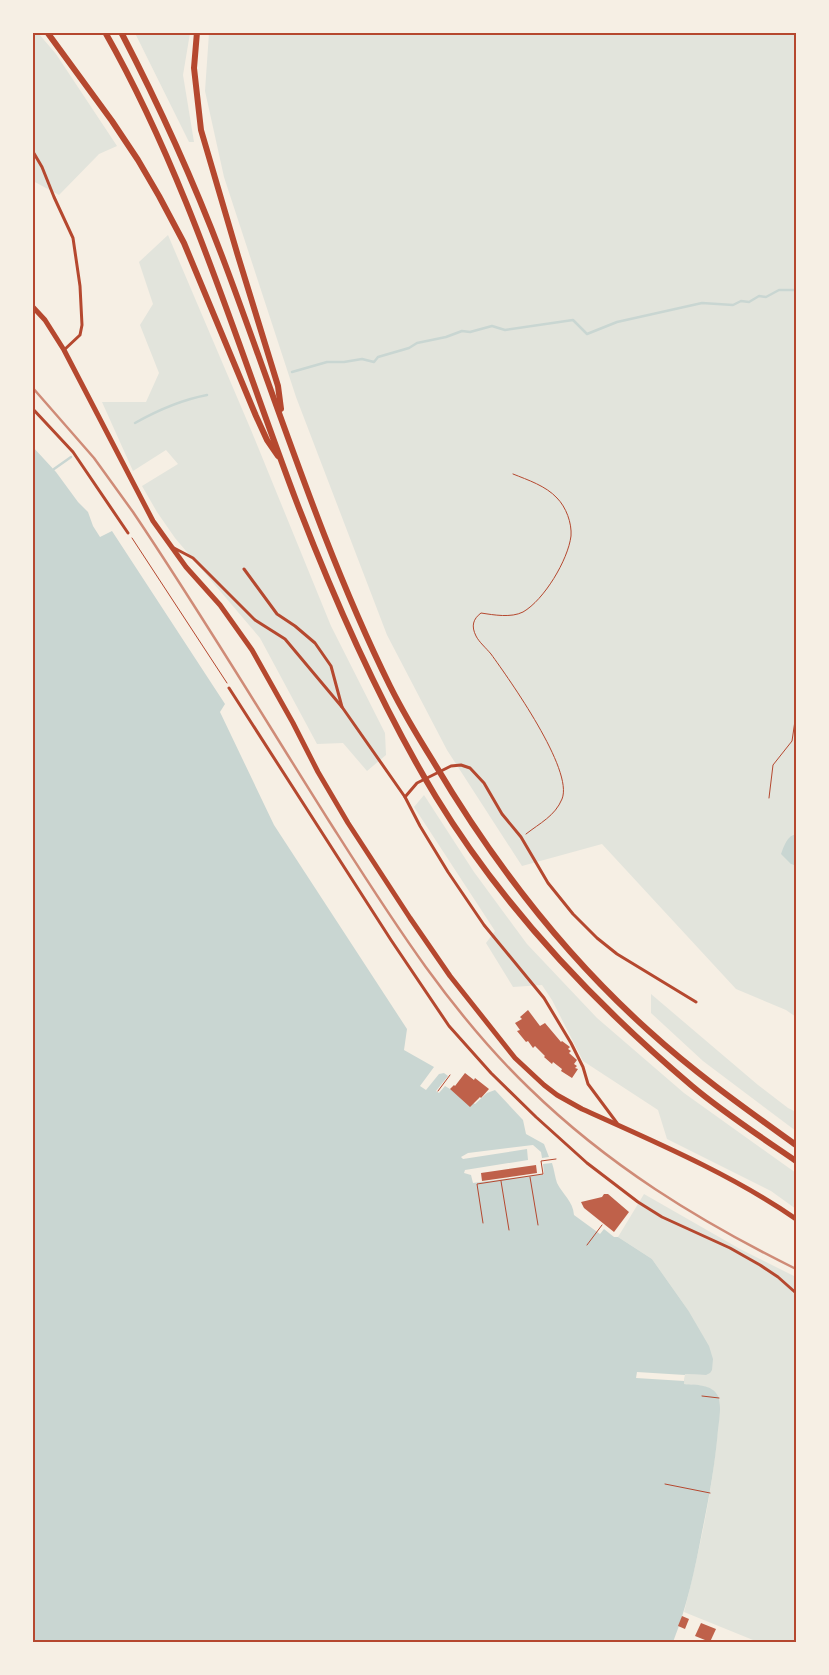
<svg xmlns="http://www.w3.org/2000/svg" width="829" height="1675" font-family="Rubik,sans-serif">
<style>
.green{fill:#e2e4dc}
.water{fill:#c9d6d2}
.pier{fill:#f6efe4}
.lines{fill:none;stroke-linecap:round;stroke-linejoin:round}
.stream{stroke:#c9d6d2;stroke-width:2.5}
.building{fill:#bf614a}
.path{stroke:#b5482f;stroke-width:1}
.minor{stroke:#b5482f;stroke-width:3}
.primary{stroke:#b5482f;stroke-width:5}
.motorway{stroke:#b5482f;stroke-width:6}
.rail{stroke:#cf8b77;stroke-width:2.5}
.neatline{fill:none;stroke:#b5482f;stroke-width:2}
</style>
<rect width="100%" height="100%" fill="#f6efe4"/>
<g class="green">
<path d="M32,33h6l18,21 61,92 -18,8 -40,41 -26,-14z"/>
<path d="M135,33h55l-7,42 11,67h-5z"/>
<path d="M209,33h587v801l-4,1 -1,29 5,2v151l-10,-7 -50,-21 -134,-145 -80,22 -75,-116 -60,-115 -91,-238 -72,-220 -19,-86z"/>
<path d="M168,235l83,195 80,196 54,107 1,22 -19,16 -24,-28 -26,1 -57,-106 -85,-100 -18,-26 -15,-26 36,-22 -12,-14 -33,21 -31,-69h44l13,-29 -19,-48 13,-21 -14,-42z"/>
<path d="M424,795l50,77 53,72 70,74 87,75 112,80v36l-25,-18 -104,-52 -9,-29 -75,-49 -31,-61 -10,-15 -29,2 -27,-44 9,-12 -81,-124z"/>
<path d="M651,994l107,91 30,23 8,4v19l-93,-70 -52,-48z"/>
<path d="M644,1194l96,55 56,28v365h-38l-74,-30c15,-60 29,-122 34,-185 1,-9 4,-22 0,-30 -5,-12 -23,-12 -34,-13l1,-10 21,1 -18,-65 -36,-51 -34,-22z"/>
</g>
<g class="water">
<path d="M32,446l24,26 22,30 10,10 5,14 7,11 12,-6 113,173 -5,8 54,113 133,204 -3,21 30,17 -14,19 6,4 13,-16 5,-1 4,3 -12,15 3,2 6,-7 30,18 12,-11 8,-3 28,30 3,14 18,10 5,13 -7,1 -1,-6 -8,-7 -65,8 -7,4 2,2 64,-10 1,11 -63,10 -1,3 7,2 2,8 71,-9 -1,-10 9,-1c2,6 3,14 5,20 6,12 16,18 17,32l26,19 4,-5 10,8h4l34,22 36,51 21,36 4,13 -1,11 -2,3 -4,2 -21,-1 -1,10c12,1 28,0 34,12 4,9 1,25 0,34 -3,35 -9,68 -16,102 -7,37 -15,75 -29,110h-640z"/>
<path d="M796,834v32l-5,-2 -10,-10c3,-8 6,-18 15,-20z"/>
</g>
<path class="pier" d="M637,1372l48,3 -1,6 -48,-3z"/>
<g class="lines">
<g class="stream">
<path d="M292,372l35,-10h17l18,-3 12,3 4,-5 31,-9 8,-5 29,-6 16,-6 8,1 22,-6 13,4 68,-10 14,14 30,-12 85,-19 31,2 8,-4 8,1 10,-6 7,1 13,-7h17"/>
<path d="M135,423c23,-13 46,-23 72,-28"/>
<path d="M54,469l17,-12"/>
</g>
</g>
<g class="building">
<path d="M528,1010l12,16 5,-3 16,19 1,-1 8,6 -2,2 3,2 -2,2 8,7 -3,4 3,2 -2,2 3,1 -6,9 -11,-7 1,-2 -9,-7 -1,2 -8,-7 1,-1 -10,-10 -2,2 -5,-7 -2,1 -9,-11 3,-1 -5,-7 7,-4 -2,-2z"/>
<path d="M465,1073l9,7 1,-2 14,11 -8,9 -1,-1 -10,10 -20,-18 4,-4 1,1z"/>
<path d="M536,1165l1,8 -55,8 -1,-8z"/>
<path d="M604,1194h4l21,18 -15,20 -30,-24 -3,-6 21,-5z"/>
<path d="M682,1616l7,3 -4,10 -7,-3z"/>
<path d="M701,1623l15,6 -6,13 -15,-6z"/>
</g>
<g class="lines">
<g class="path">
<path d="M513,474c15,6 33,12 44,24 9,9 15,25 14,38 -3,24 -27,64 -48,76 -12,6 -29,3 -42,1 -8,6 -10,13 -5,23 3,6 10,12 15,18 18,25 83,116 71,145 -7,17 -22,24 -36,35"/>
<path d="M132,538l95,145"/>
<path d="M769,798l4,-33 19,-24 4,-27"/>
<path d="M438,1091l12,-16"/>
<path d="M530,1177l8,48"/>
<path d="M501,1181l8,49"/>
<path d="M483,1223l-6,-39 66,-10 -2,-13 15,-2"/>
<path d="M587,1245l15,-20"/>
<path d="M702,1396l17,2"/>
<path d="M665,1484l45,9"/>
</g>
<g class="minor">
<path d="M32,150l10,17 12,30 19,41 7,48 2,39 -2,10 -16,15"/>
<path d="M32,408l41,44 55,81"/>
<path d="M174,548l19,10 62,62 30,19 57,68 63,90"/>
<path d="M244,569l33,45 18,12 20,17 16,23 11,41"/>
<path d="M229,688l162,252 58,86 42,47 45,44 51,46 51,39 24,15 68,31 30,17 18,12 18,16"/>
<path d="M617,1123l-29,-39 -5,-17 -12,-24 -27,-45 -60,-73 -36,-53 -28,-46 -15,-29 12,-14 34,-17 10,-1 9,3 14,15 18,31 19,23 27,46 25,31 24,24 20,16 79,48"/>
</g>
<path class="primary" d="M32,306l13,14 19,30 89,171 33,46 34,38 32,45 41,73 25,49 30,51 62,95 40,58 65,82 29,27 13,10 25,14c71,32 151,66 214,110"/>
<g class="motorway">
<path d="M47,32l65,89 26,39 21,36 25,47 72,173 11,24 11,16"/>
<path d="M105,32c84,148 132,313 192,471 39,101 83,201 139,294 67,110 158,206 256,289 32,27 69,51 104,75"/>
<path d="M121,32c39,75 74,152 104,232 53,141 98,286 165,422 13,26 28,51 43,75 59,100 129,192 216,270 46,42 97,78 147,114"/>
<path d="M197,32l-3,36 7,62 37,126 40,130 3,23"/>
</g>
<path class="rail" d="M32,387l62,71 39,54c68,101 131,206 196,309 60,94 119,189 200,267 79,77 168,132 267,181"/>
</g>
<rect width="829" height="1675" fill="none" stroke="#f6efe4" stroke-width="68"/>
<rect x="34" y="34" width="761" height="1607" class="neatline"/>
</svg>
